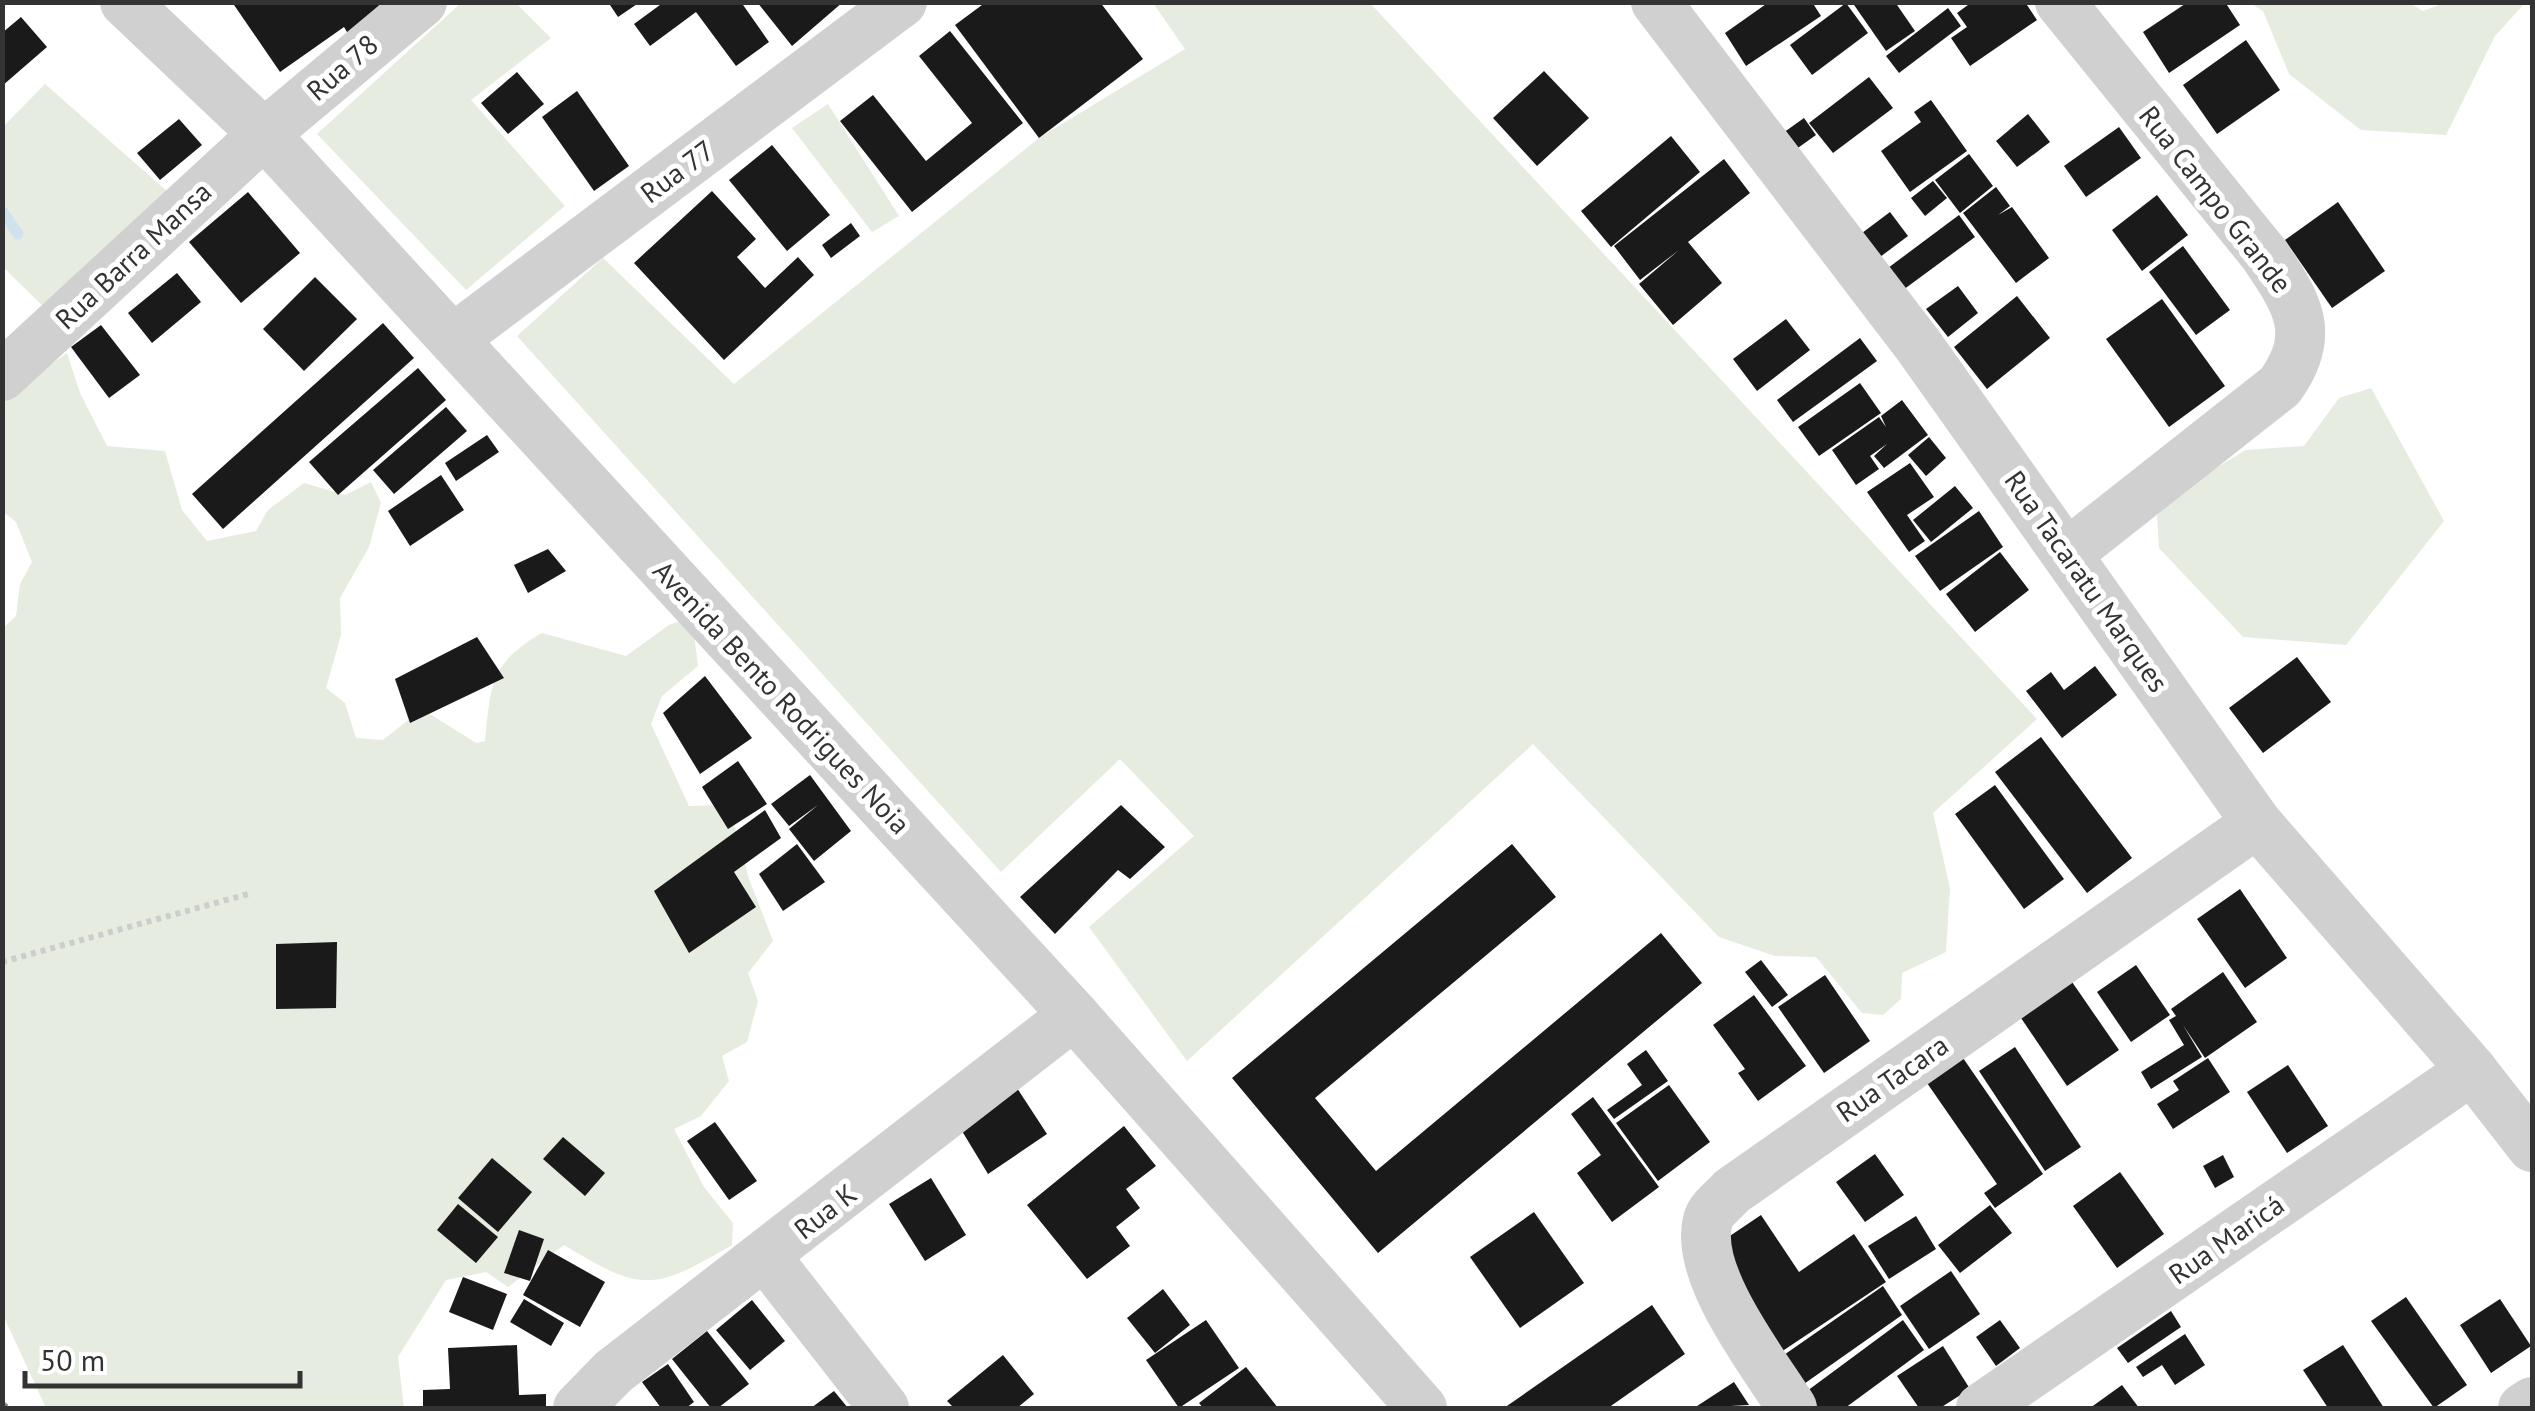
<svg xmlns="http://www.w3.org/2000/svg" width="2535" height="1411" font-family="'PT Sans',sans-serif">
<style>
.green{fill:#e6ecdf}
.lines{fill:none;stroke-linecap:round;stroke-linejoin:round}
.stream{stroke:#cfe2ee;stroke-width:11}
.building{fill:#1a1a1a}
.path{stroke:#cdcdcd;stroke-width:6;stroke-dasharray:5 5;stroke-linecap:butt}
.minor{stroke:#d0d0d0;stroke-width:50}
.rail{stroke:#888;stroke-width:8;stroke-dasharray:10 8;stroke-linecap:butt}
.labels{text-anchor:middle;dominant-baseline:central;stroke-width:10;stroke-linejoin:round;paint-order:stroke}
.street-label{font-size:28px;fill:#333;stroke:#fff}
</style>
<rect width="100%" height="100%" fill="#fff"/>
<g class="green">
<path d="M2408,2l15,9 21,-8h81l-30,33 -49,99 -85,-5 -72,-56 -26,-63 -13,-8z"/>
<path d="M461,3h55l35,35 -80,62 94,106 -99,84 -149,-156z"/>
<path d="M1153,3h217l667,716 -104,94 17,75 -4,64 -44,21 -1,26 -18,16 -21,-2 -46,-56 -41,-1 -56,-19 -186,-193 -346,317 -98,-134 105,-91 -74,-77 -119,113 -484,-536 86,-78 131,126 305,-246 146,-89z"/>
<path d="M45,84l124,109 -122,117 -44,-43 -1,-139z"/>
<path d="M828,104l71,112 -27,16 -80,-104z"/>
<path d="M67,353l13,40 27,53 58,5 17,59 25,31 49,-10 12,-21 36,-27 41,12 26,-13 10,21 -12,44 -29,51 1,37 -15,53 19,15 11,35 27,2 39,-31 54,34 9,-2c6,-57 5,-78 57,-108l84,23 43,-31 23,-8 6,49 -36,30 -11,28 38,82 40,-1 20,74 24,62 -25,32 10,28 -11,41 -25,14 7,25 -28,35 -27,13 30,58 29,36 -1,22c-79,46 -89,48 -168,0l-56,42 -22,-15 -40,8 -48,77 6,51h-358l-43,-93 -1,-686 14,-13 4,-32 12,-22 -16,-40 -13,-10v-114z"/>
<path d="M2371,388l73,133 -98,124 -103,-8 -84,-89 -2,-32 18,-24 71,-42 58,-4 35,-48z"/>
</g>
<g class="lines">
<path class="stream" d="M2,211l16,23"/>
</g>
<g class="building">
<path d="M232,2h145l7,10 -34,25 -6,-10 -64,45z"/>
<path d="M608,2h32l-22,15z"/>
<path d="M664,2h77l28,40 -33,24 -40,-54 -46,34 -16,-22z"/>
<path d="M757,2h86l-51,44z"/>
<path d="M986,2h114l43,57 -104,79 -84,-113z"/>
<path d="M1769,2h43l9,14 -75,50 -21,-33z"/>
<path d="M1852,2h43l20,29 -29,20z"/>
<path d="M1972,2h53l12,18 -67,46 -19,-28 16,-11 -10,-14z"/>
<path d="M2188,2h37l15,23 -71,48 -26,-41z"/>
<path d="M1846,3l22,30 -56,42 -22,-30z"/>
<path d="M1948,8l13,18 -62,47 -13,-17z"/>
<path d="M21,17l26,30 -45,39v-53z"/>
<path d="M950,31l73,92 -111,89 -72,-91 33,-26 53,66 46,-38 -53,-67z"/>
<path d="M2246,40l34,50 -63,44 -34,-49z"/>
<path d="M1544,71l45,47 -52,48 -44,-48z"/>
<path d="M517,72l27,32 -36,30 -27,-31z"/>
<path d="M1869,77l24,31 -60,45 -24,-30z"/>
<path d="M577,91l52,75 -35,25 -52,-74z"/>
<path d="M1931,100l36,51 -57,41 -29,-41 40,-29 -7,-10z"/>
<path d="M2028,114l22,28 -33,25 -21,-26z"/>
<path d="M1804,118l12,17 -21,15 -12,-17z"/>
<path d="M179,119l23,26 -42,35 -23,-27z"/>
<path d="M2119,127l22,31 -55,39 -22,-31z"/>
<path d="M1671,136l29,36 -89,75 -30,-36z"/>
<path d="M772,145l58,70 -43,36 -58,-71z"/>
<path d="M1969,154l24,32 -33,27 -25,-33z"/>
<path d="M1724,159l26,34 -62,49 34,41 -49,42 -34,-41 40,-34 -39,30 -26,-34z"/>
<path d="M1933,181l14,17 -22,18 -14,-18z"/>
<path d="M1996,187l14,19 -12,9 14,-8 37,51 -33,25 -53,-70z"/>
<path d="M712,191l44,48 -19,18 28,31 33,-31 16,18 -90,85 -90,-97z"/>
<path d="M248,192l52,61 -59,50 -52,-61z"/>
<path d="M2157,195l31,40 -46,36 -30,-41z"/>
<path d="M2338,202l47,69 -53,37 -47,-68z"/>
<path d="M1890,212l18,24 -32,24 -18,-24z"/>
<path d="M1959,215l16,22 -72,53 -15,-22z"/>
<path d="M851,223l9,13 -29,22 -9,-13z"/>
<path d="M2183,246l47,64 -34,25 -47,-63z"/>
<path d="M177,273l24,29 -49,41 -24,-30z"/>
<path d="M315,277l42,42 -53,52 -41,-42z"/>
<path d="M1958,286l20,27 -30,24 -22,-28z"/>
<path d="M2017,296l33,42 -63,51 -33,-42z"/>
<path d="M2162,299l63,87 -56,41 -63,-88z"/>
<path d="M1786,319l24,31 -53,41 -24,-32z"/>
<path d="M383,323l31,35 -191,171 -31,-35z"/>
<path d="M101,325l39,50 -31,23 -38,-51z"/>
<path d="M1860,338l17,23 -84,61 -16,-22z"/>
<path d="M418,368l28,32 -108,95 -29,-33z"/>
<path d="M1860,383l21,30 -62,43 -21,-29z"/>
<path d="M1902,400l26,35 -44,33 -10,-12 13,-12 -17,12 9,13 -23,16 -24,-35 47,-33 7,10 -5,-11z"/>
<path d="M446,407l21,24 -73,63 -21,-24z"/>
<path d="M487,435l12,17 -43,29 -11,-18z"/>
<path d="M1929,437l17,21 -20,18 -18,-21z"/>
<path d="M1910,463l24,34 -27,18 18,26 -16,11 -42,-60z"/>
<path d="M441,475l23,35 -54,36 -22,-35z"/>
<path d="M1955,486l18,22 -42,34 -18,-22z"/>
<path d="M1979,511l24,36 -63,44 -25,-35z"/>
<path d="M548,549l18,22 -38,22 -14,-28z"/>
<path d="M2000,552l29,38 -54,42 -29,-38z"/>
<path d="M477,637l27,41 -94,45 -15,-44z"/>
<path d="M2297,657l34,45 -68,51 -34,-45z"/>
<path d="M2095,666l22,29 -55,43 -36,-47 25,-19 13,18z"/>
<path d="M705,676l47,62 -52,36 -37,-61z"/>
<path d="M2041,737l91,121 -45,35 -92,-121z"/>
<path d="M738,761l29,43 -39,25 -26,-42z"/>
<path d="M810,775l41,56 -37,30 -25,-32 29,-24 -29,21 -18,-22z"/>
<path d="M1995,785l69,94 -40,30 -69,-95z"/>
<path d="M1121,805l44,42 -35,32 -12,-9 -63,64 -35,-37z"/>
<path d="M765,810l16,28 -47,34 22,35 -67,46 -35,-62z"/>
<path d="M797,844l28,38 -42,29 -24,-37z"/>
<path d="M1512,844l44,53 -241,201 61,73 285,-238 41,50 -324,270 -146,-175z"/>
<path d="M2240,889l47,69 -42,30 -48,-69z"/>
<path d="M337,942l-1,66 -60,1v-65z"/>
<path d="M1761,960l27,35 -16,12 -27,-35z"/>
<path d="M2136,965l34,50 -39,27 -34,-50z"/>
<path d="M2223,972l34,50 -52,36 -22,-33 19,32 -51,32 -10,-17 43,-27 -15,-25 7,-4 -5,-7z"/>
<path d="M1825,975l45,66 -46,32 -46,-66z"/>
<path d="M2070,979l49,71 -52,36 -48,-71z"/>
<path d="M1754,995l52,71 -48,35 -20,-28 7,-4 -32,-44z"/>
<path d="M2015,1047l66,100 -36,24 -66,-100z"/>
<path d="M1646,1050l22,31 -54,38 -7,-9 35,-25 -15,-21z"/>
<path d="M1963,1058l80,116 -48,34 -11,-15 13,-9 -70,-101z"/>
<path d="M2208,1058l22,34 -57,37 -16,-25 22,-14 -6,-9z"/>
<path d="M2288,1065l40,61 -41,27 -40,-61z"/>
<path d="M1669,1085l41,57 -52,39 -42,-58z"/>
<path d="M1017,1088l30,46 -59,40 -26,-43z"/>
<path d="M1593,1097l66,90 -47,35 -35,-49 24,-18 -30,-41z"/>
<path d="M715,1122l42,59 -28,19 -42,-59z"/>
<path d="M1124,1126l32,40 -30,23 14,19 -24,19 14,19 -43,33 -60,-74z"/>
<path d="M563,1137l42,36 -20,23 -42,-37z"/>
<path d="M1875,1154l29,41 -39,27 -29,-40z"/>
<path d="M2223,1155l11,22 -19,11 -12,-22z"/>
<path d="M492,1158l40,34 -34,40 -40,-34z"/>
<path d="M2120,1172l44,62 -47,34 -44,-62z"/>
<path d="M931,1178l35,57 -41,26 -36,-57z"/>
<path d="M458,1204l40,33 -22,26 -39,-33z"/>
<path d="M1990,1205l22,28 -52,40 -22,-28z"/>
<path d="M1534,1212l50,71 -64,45 -50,-71z"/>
<path d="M1761,1215l38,57 55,-38 32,48 -108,72 -69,-104z"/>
<path d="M1916,1216l20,33 -47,30 -21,-33z"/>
<path d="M519,1230l25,9 -14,42 -26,-8z"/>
<path d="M548,1250l57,32 -25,45 -57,-32z"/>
<path d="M1951,1271l29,43 -51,35 -29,-43z"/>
<path d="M463,1277l44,17 -14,36 -44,-18z"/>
<path d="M1883,1286l19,29 -101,71 -20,-29z"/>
<path d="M1163,1289l27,36 -35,28 -28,-35z"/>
<path d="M2406,1297l61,88 -33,23 -63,-87z"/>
<path d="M524,1299l40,24 -13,23 -41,-24z"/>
<path d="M2500,1299l31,47 -40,27 -31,-48z"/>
<path d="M752,1300l33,41 -35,29 -34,-40z"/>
<path d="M1652,1305l33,49 -77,54h-104z"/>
<path d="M2171,1311l10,16 -53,36 -11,-15z"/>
<path d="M1206,1320l33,48 -60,40 -33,-48z"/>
<path d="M1903,1320l21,30 -79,58h-32l-10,-14z"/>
<path d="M2000,1320l20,28 -24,18 -20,-29z"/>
<path d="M707,1331l42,53 -31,24h-7l-39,-49z"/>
<path d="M2185,1334l20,31 -30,20 -13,-20 -19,12 -7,-10z"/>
<path d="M517,1345l2,50 27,-1v14h-123v-18l27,-1 -2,-41z"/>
<path d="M2343,1345l41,63h-56l-25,-38z"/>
<path d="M1943,1346l27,43 -30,19h-21l-22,-32z"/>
<path d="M1003,1355l31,39 -17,14h-63l-7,-7z"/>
<path d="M668,1364l26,38 -8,6h-25l-19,-26z"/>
<path d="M1246,1367l32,41h-75l-4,-5z"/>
<path d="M1734,1382l15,23 -55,3z"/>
<path d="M2122,1385l17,23h-49z"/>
<path d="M834,1391l14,17h-37z"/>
</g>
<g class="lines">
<path class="path" d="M2,962l246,-68"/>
<g class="minor">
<path d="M125,2l139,132 810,881 348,393"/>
<path d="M1656,2l262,343 339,478 215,247 60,77"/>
<path d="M2060,2l204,252c33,49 54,79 16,132l-212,167"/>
<path d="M453,339l449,-337"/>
<path d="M2,376l262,-242 158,-132"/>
<path d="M766,1257l118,151"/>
<path d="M578,1408l35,-36 461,-357"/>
<path d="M1792,1408c-28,-45 -99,-134 -84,-188 2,-10 17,-21 24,-29l525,-368"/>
<path d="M1981,1408l491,-338"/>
<path d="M2523,1408l9,-6"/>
</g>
<path class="rail" d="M2,1405l4,3"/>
</g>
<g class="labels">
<g class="street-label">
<text transform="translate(342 67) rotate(-41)">Rua 78</text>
<text transform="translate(677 171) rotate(-37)">Rua 77</text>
<text transform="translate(2216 199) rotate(52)">Rua Campo Grande</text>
<text transform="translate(133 255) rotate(-43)">Rua Barra Mansa</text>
<text transform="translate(2087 581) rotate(55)">Rua Tacaratu Marques</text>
<text transform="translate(782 697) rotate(47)">Avenida Bento Rodrigues Noia</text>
<text transform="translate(1892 1078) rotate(-35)">Rua Tacara</text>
<text transform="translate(825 1211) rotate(-38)">Rua K</text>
<text transform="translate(2226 1239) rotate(-35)">Rua Maricá</text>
</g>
</g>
<rect width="2535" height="1411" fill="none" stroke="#333333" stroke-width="10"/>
<path d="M25 1371v15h275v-15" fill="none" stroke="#333333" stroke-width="5"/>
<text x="40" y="1371" font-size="30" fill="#333333" stroke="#ffffff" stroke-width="8" paint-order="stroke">50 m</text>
</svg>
